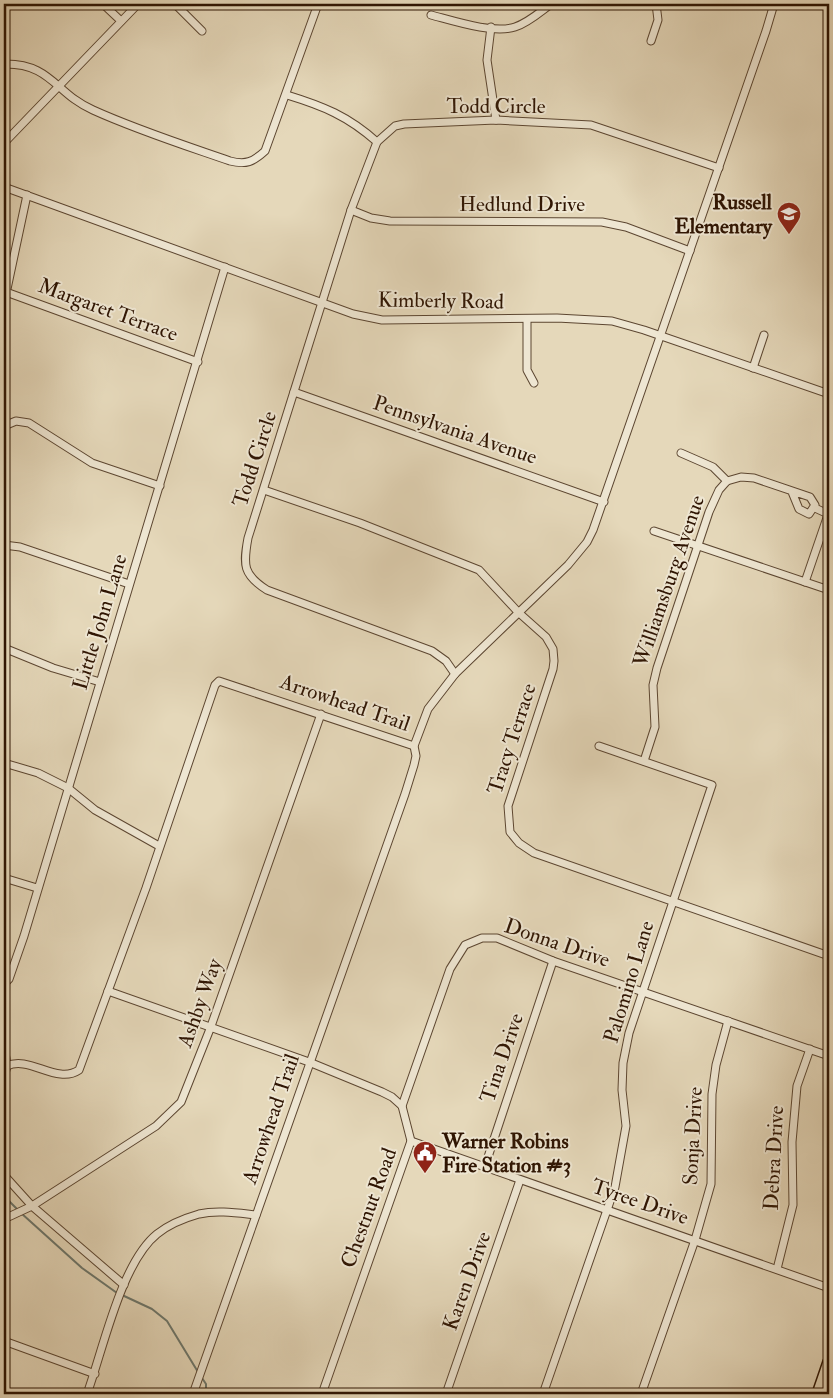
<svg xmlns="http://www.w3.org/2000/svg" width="833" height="1398" font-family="'IM FELL Double Pica',serif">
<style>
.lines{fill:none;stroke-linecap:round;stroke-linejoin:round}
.stream{stroke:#6d776c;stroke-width:2}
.minor-casing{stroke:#5c4631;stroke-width:9}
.primary-casing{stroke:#2f1503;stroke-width:14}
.minor{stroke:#eee6d2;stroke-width:7}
.primary{stroke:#e5d8ba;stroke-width:11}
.labels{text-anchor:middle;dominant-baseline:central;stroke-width:4;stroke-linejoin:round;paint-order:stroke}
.street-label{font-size:21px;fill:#2f1503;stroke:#eee6d2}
.poi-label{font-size:21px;font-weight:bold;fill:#2f1503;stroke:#eee6d2;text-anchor:end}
</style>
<rect width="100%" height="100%" fill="#e5d8ba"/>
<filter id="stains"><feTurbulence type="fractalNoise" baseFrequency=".004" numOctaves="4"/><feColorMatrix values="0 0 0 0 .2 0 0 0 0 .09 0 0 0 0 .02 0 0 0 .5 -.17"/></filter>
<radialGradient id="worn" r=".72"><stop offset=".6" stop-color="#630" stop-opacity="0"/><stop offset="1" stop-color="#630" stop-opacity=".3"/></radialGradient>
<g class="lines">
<g class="stream">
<path d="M4,1196l14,14"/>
<path d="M21,1213l61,55 35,25"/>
<path d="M122,1295l30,14 15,12 31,51"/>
<path d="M202,1378l4,6v10"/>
</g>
<defs>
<g id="minor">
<path d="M103,4l18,17"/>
<path d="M175,4l27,27"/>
<path d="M431,15c23,6 62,19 84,12 13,-4 25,-15 36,-23"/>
<path d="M491,27l-4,33 9,60"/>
<path d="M651,41l7,-21 -2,-16"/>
<path d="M4,64c47,-1 52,30 89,46 44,20 91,35 137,51 16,4 23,1 35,-10l53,-147"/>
<path d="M287,95c36,11 61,21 90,47"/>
<path d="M4,143l134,-139"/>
<path d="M4,187l349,127 29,6 175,-2 55,3 32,9 185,64"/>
<path d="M351,210l20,8 19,3 212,1 24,5 64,24"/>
<path d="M6,292l192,70"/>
<path d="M4,303l23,-108"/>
<path d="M527,319v51l7,13"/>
<path d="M753,368l11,-33"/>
<path d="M294,392l310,110"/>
<path d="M4,426l12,-5 13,2 63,40 68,23"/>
<path d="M681,453l32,14 14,14"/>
<path d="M264,490l96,33 119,47 39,42 28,25 7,12 1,12 -1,8 -45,137 2,26 9,11 15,10 295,103"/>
<path d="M815,508l13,6"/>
<path d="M654,531l175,59"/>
<path d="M4,545l16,2 109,37"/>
<path d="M805,582l24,-70"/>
<path d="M4,648l49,20 47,14"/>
<path d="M455,674l-9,-13 -14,-10 -165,-61c-24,-15 -24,-25 -19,-52l103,-328 26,-68 18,-16 9,-2 92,-4 95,5 128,43"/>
<path d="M644,761l11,-34 -2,-42 4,-17 52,-156 10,-22 8,-9 14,-4 13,1 56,19 5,8 -6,9 -10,-5 -7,-17"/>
<path d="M4,763l34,10 30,15 27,22 64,36"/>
<path d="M4,878l33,10"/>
<path d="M4,984l5,-5 15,-43 201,-669"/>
<path d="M108,991l201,71 73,30 10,5 10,9 9,35 -89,253"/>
<path d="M4,1045l3,21 -3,11"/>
<path d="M7,1066c22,-11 50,19 72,4l67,-182 69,-203 4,-4 195,65"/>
<path d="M402,1106l48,-137 15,-24 17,-7h15l56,23 276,95"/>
<path d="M411,1141l418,147"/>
<path d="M485,1166l68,-205"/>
<path d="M4,1175l28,31 92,79"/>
<path d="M4,1219l28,-13 124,-80 25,-24 29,-73 111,-315"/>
<path d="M777,1269l16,-64 -1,-63 5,-56 13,-37"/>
<path d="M4,1341l91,33"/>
<path d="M87,1394c16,-44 34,-131 70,-160 11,-9 28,-16 42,-20 18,-4 38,-1 57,1"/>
<path d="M193,1394l212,-600 9,-29 2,-9 -2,-10 14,-37 27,-35 113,-109 19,-23 6,-12 173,-499 8,-27"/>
<path d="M446,1394l74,-214"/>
<path d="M543,1394l72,-207 11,-61 -4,-36 1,-27 6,-30 83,-248 -113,-39"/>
<path d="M641,1394l54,-154 16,-56 1,-90 4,-29 12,-44"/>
</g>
<path id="primary" d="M818,1394l11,-32"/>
</defs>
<use href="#minor" class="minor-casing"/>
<use href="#primary" class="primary-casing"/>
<use href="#minor" class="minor"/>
<use href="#primary" class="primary"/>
</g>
<defs>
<symbol id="school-pin" viewBox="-11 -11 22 30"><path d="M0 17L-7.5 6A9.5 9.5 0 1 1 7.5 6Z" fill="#8f2418" stroke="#eee6d2"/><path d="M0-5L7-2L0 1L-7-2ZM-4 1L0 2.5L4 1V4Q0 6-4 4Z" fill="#fff"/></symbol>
<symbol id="civic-pin" viewBox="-11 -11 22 30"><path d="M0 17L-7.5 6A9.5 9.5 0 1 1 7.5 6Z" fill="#8f2418" stroke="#eee6d2"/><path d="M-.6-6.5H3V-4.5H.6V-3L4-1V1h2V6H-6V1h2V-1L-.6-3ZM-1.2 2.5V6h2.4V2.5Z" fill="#fff"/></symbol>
</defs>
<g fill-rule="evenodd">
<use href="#school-pin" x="775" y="200" width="28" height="38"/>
<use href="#civic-pin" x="411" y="1139" width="28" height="38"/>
</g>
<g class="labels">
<g class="street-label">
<text x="496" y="106">Todd Circle</text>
<text x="522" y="204">Hedlund Drive</text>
<text transform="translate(441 301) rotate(1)">Kimberly Road</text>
<text transform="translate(108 310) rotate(20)">Margaret Terrace</text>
<text transform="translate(455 430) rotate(19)">Pennsylvania Avenue</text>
<text transform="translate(255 459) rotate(-72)">Todd Circle</text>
<text transform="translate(669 581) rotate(-71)">Williamsburg Avenue</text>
<text transform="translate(100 622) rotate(-73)">Little John Lane</text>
<text transform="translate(345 703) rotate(19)">Arrowhead Trail</text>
<text transform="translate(512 739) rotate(-72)">Tracy Terrace</text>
<text transform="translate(557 943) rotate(19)">Donna Drive</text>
<text transform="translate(629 982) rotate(-73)">Palomino Lane</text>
<text transform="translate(200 1003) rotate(-70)">Ashby Way</text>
<text transform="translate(502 1058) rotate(-71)">Tina Drive</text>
<text transform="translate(271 1119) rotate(-71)">Arrowhead Trail</text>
<text transform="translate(693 1136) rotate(-87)">Sonja Drive</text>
<text transform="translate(774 1158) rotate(-87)">Debra Drive</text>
<text transform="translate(640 1202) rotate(19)">Tyree Drive</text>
<text transform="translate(369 1208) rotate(-70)">Chestnut Road</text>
<text transform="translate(467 1281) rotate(-70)">Karen Drive</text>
</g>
<g class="poi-label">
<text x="772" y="202">Russell<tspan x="772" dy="24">Elementary</tspan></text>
<text x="442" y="1141" text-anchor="start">Warner Robins<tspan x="442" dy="24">Fire Station #3</tspan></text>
</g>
</g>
<rect width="833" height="1398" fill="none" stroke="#e5d8ba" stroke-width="20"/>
<rect x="5" y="5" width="823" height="1388" fill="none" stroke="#2f1503" stroke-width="2.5"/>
<rect x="10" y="10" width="813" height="1378" fill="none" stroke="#2f1503"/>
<rect width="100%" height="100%" filter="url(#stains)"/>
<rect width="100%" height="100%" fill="url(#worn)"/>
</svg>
